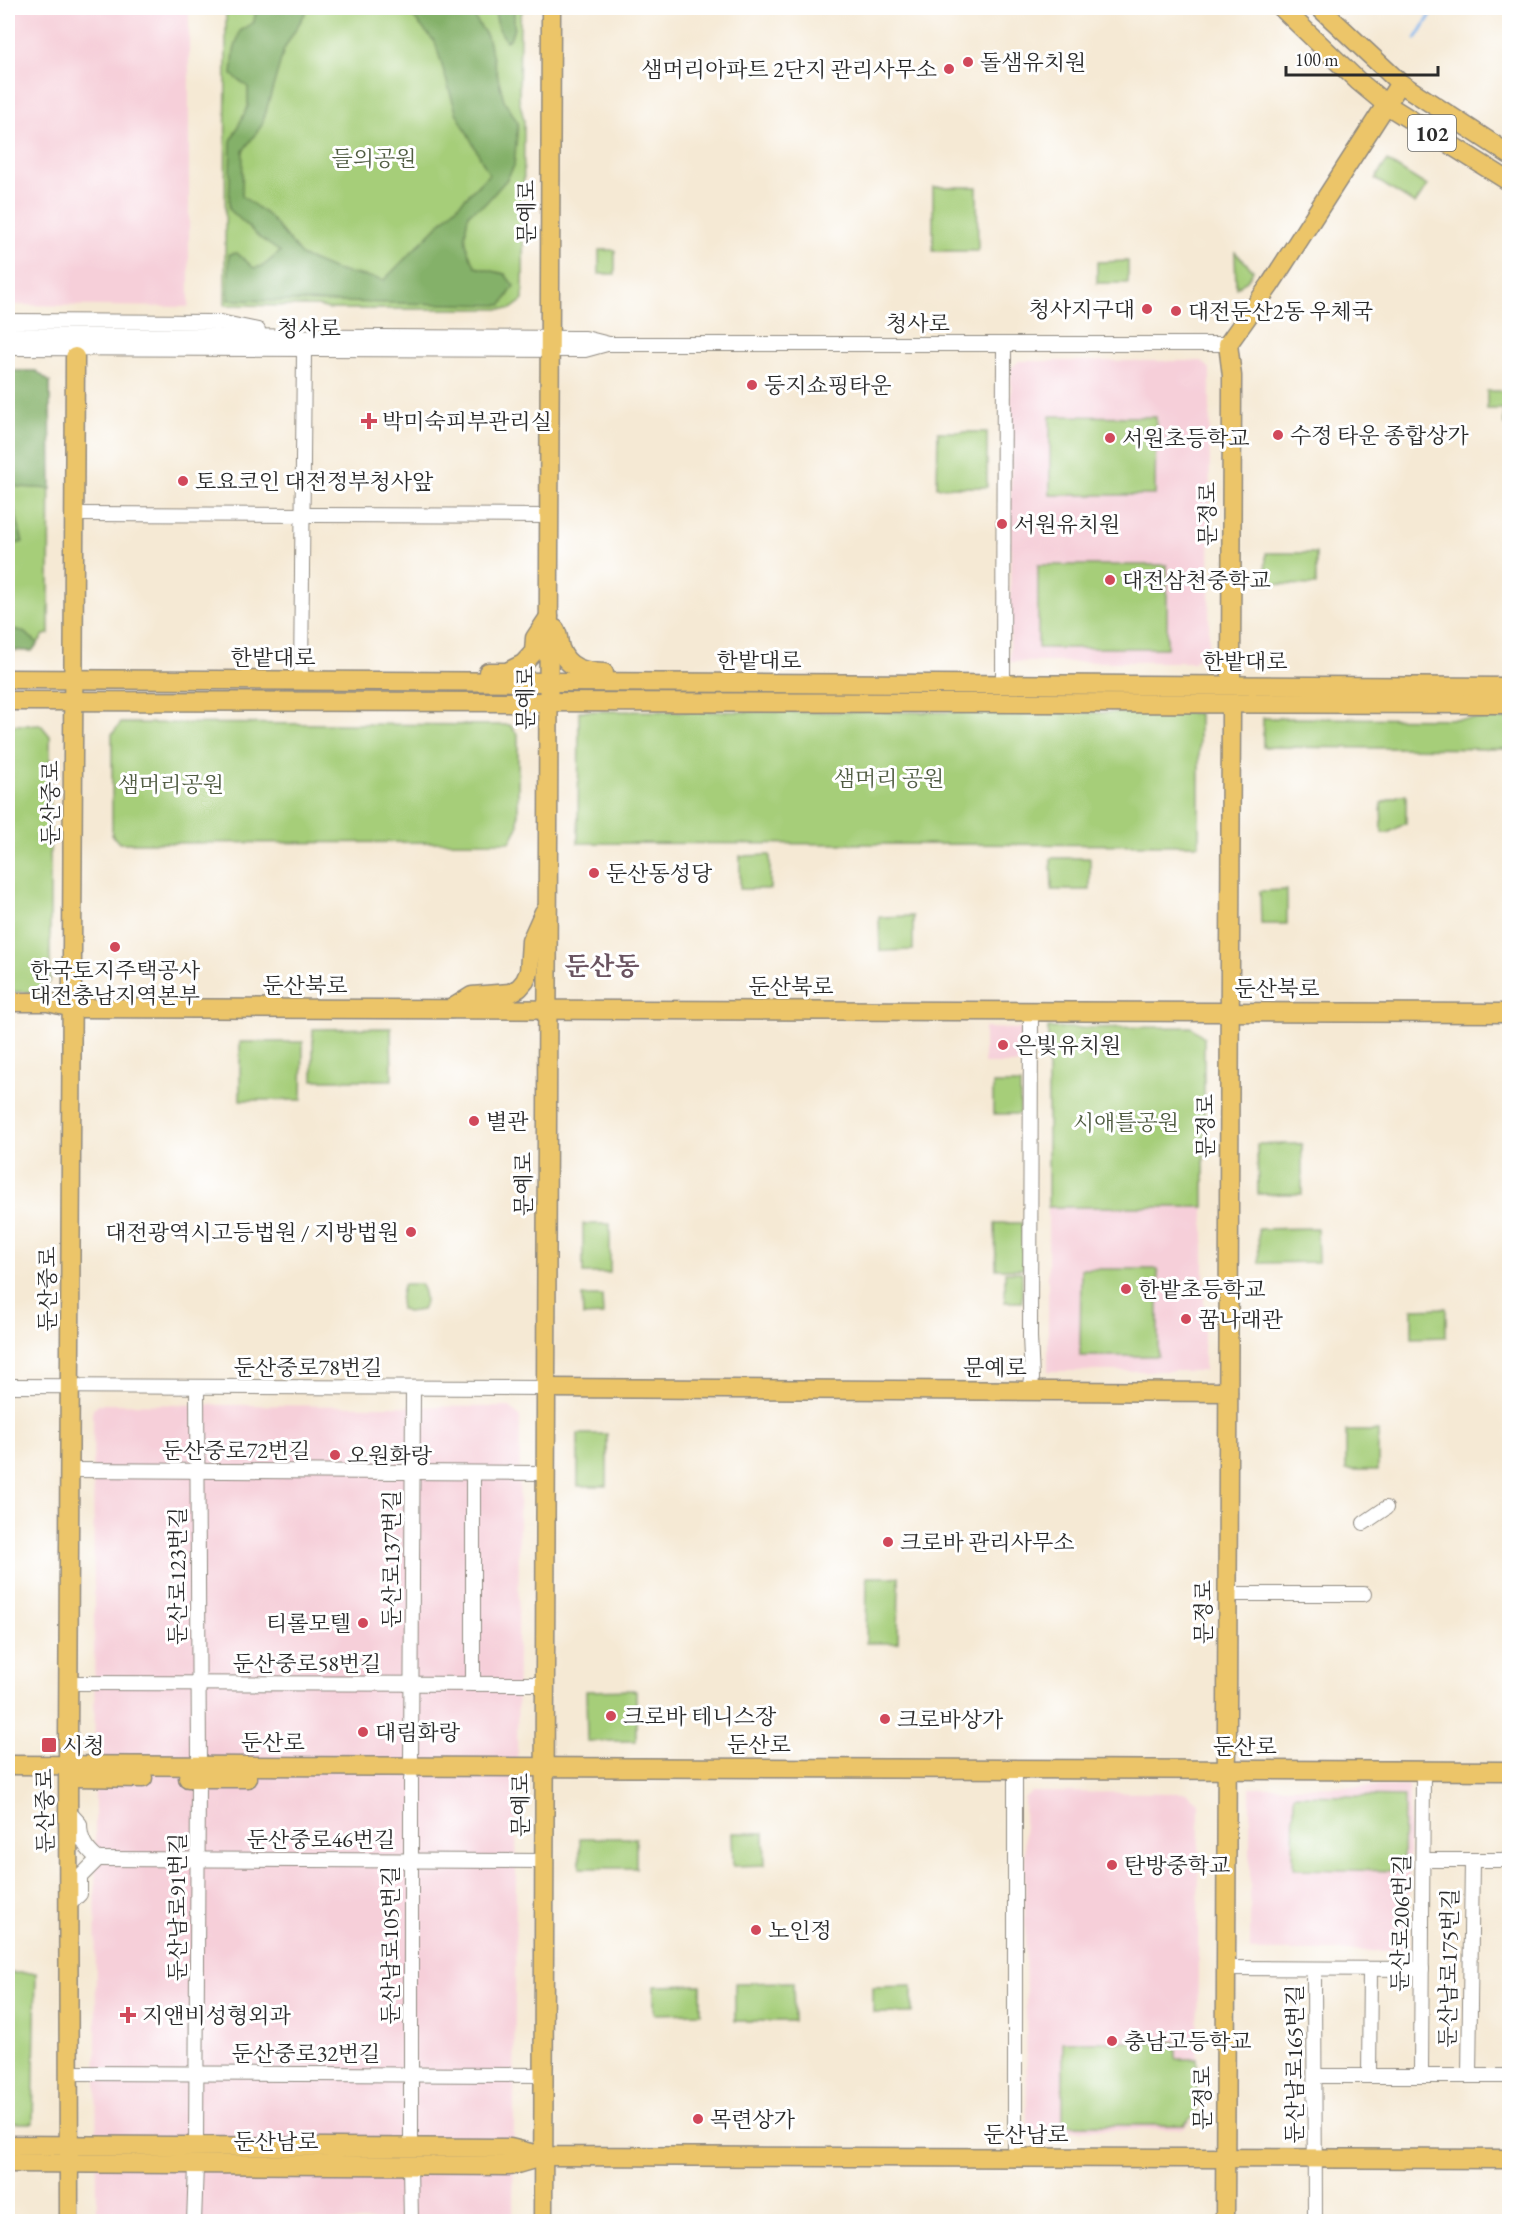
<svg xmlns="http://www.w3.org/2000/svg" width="1517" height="2229" font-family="'EB Garamond','Noto Serif KR',serif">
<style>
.built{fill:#f6cfd9}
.green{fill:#a6ce79;stroke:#687c52;stroke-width:1.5}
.forest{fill:#84b169;stroke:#586e4a;stroke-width:1.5}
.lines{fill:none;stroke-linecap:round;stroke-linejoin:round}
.stream{stroke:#7eb3ec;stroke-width:3}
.minor-casing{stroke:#908a80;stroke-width:16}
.major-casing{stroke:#908a80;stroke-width:21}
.minor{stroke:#fff;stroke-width:14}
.major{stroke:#ecc569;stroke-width:18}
.poi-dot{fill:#d1495b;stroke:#fff;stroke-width:2}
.labels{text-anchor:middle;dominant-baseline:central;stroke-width:6;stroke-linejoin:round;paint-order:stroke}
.shield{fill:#fff;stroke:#6b6b6b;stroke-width:1.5}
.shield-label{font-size:21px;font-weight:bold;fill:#2b2b2b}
.poi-label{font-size:22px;fill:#2b2b2b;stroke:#fff;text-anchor:start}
.park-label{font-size:22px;fill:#505c42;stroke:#fff}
.street-label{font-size:22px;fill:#2b2b2b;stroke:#fff}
.quarter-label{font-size:26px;font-weight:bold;fill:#6a5461;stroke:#fff}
</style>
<rect width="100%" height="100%" fill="#fff"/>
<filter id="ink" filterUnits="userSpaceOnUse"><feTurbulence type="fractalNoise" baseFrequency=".0167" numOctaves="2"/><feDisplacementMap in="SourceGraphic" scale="12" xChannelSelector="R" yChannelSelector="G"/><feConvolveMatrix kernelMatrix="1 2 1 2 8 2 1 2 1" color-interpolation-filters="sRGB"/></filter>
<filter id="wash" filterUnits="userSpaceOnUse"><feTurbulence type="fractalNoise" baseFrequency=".008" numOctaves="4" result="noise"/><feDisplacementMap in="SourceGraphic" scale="24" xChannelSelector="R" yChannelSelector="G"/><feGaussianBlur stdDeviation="1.35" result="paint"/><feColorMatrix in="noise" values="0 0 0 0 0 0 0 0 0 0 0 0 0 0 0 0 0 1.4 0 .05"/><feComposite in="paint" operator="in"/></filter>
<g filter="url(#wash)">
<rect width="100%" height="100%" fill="#f5e9d4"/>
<g class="built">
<path d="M8,8h181v297l-2,2 -179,-2z"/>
<path d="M1019,361h183l8,8 -1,282 -16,11h-183l1,-294z"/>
<path d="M984,1028l38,1v35h-38z"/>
<rect x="1048" y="1207" width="156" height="164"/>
<path d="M98,1404l412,3 10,10 -7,804h-416l-4,-812z"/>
<path d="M1409,1786v165h-159v-164z"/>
<path d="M1031,1792l156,1 12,10 -2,308 -13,18 -157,2 -3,-333z"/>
</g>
<g class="green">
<path d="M226,8h297l-3,11 -1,81 5,20 -1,180 -12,9h-182l-11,-3 -93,-1z"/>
<path d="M1387,161l40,25 -12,18 -40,-25z"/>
<path d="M933,187h44l1,64h-45z"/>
<rect x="599" y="250" width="16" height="24"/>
<path d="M1235,252l18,18 -6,11 -11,7z"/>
<path d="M1128,261v22h-31v-21z"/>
<path d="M8,371h28l14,11 -1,252 -5,1 -12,16 -24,-1z"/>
<path d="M1487,391h22v34h-5v-16h-17z"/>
<path d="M1050,416l106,1 -1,78h-105z"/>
<path d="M938,432h49v55h-50z"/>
<path d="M1266,553h50v32l-51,-1z"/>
<rect x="1038" y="565" width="129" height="83"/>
<path d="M579,711l620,2v132l-621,-2z"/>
<path d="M1263,718l246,1v30l-246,-2z"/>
<path d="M121,723l389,2 8,10v92l-8,15 -391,1 -7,-8v-101z"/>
<path d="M8,725h33l9,11v246l-14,10h-28z"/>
<path d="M1400,795h6v28l-18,10h-6l-1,-30z"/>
<path d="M770,855v34h-30v-33z"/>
<path d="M1051,858h39v32h-38z"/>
<path d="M1287,890v34h-26l-1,-33z"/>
<path d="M913,916v34l-33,1 -1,-34z"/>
<path d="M1191,1027l13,10v170h-156v-179z"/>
<path d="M391,1028l1,52h-79v-51z"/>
<path d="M240,1042h63l-1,58h-62z"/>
<rect x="993" y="1084" width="27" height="30"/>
<path d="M1257,1144h45v50h-44z"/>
<path d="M995,1223h27l1,46h-27z"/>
<rect x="583" y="1224" width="27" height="49"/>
<path d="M1317,1228l1,34 -59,1 -1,-34z"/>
<path d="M1081,1269h77v87h-78z"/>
<rect x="1005" y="1272" width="17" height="30"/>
<path d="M405,1284h15c5,7 7,18 2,26l-15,2 -6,-3 -1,-8 3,-16z"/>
<path d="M582,1296h20l1,19 -20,1z"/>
<path d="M1446,1308v29l-34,1v-29z"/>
<rect x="1346" y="1431" width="32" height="39"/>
<rect x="578" y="1434" width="29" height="52"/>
<path d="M867,1577h32l-1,66h-32z"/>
<path d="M636,1690v51h-49l-1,-50z"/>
<path d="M1294,1795l110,2 -1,74 -110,-2z"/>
<path d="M732,1833h32l1,32 -32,1z"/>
<rect x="580" y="1838" width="56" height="30"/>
<path d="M8,1973h28l-3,150h-25z"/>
<path d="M793,1982l1,39h-59v-38z"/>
<path d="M701,1985v28l-47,1v-28z"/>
<path d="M912,1986v27h-39v-26z"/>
<path d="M1063,2042h113v17h21v52l-13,14h-121z"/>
</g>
<g class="forest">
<path d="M256,8h51l-1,4 -22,37 -22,76 -19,26 -1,45 27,20 33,40 33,14 49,10 105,-106 -33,-62 -21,-70 -30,-34h65l6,12 11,16 17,64 14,23 -4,43 -7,13 -22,25 -16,9c-6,22 -5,34 7,54l29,7 9,12 -12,19 -274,-5 1,-46 8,-1 17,15 9,-2 17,-14 -20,-14 -31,-29 2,-68 17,-35v-19l-16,-12 2,-24 6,-20 14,-9z"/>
<path d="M490,8h24v20l-4,11 -4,2 -8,-14 -3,-15z"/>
<path d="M8,371h28l14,11 1,107 -34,-2 -7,-7 -2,-9z"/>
<path d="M8,485l15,57 -15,4z"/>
<path d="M8,628l14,3 16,12 -6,8 -24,-1z"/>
</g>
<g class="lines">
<path class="stream" d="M1416,39l19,-31"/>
</g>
</g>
<g filter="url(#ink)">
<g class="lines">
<defs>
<g id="minor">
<path d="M8,321l212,1 38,8"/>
<path d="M8,335l567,3h10l24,6h619"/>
<path d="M8,348l577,2 22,-6"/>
<path d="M75,514l474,2"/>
<path d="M301,681l3,-332"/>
<path d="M1003,684l1,-340"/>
<path d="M8,1386l538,2"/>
<path d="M197,1387l2,378"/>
<path d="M1030,1391l2,-13 -2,-41 1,-326"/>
<path d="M70,1470l475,3"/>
<path d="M1364,1523l22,-15"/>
<path d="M1227,1594h137"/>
<path d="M69,1683l476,1"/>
<path d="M473,1684v-211"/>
<path d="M411,1766l2,-378"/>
<path d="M1015,1769v389"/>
<path d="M69,1812l11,12c0,16 6,25 18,35"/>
<path d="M98,1859l446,2"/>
<path d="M1423,1860h87"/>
<path d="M69,1905l11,-11v-17l18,-18"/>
<path d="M1226,1968l196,1"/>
<path d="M1314,1969l1,253"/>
<path d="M69,2073l473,2"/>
<path d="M1315,2076h195"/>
<path d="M1369,2076l1,-107"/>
<path d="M1421,2076l2,-305"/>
<path d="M1469,2076l3,-216"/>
<path d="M196,2145l2,-367"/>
<path d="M411,2147v-368"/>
<path d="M410,2166l1,56"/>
<path d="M194,2222l2,-57"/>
</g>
<g id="major">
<path d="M1282,8l76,73 29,24 123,77"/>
<path d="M1320,8l80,75 110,72"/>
<path d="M555,629c4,7 3,12 5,19 7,21 25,24 44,25"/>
<path d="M488,672h19l16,-8 11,-12 1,-14 14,-21"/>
<path d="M8,679l1502,8"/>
<path d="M1231,685l1,-309 -4,-32 42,-59 130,-202"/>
<path d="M8,701l1502,3"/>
<path d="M8,1002h40l25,6 1437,5"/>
<path d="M451,1009l21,-13 38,-3 9,-5 6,-7 4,-9 2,-31 13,-29"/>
<path d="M546,1388l682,4"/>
<path d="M8,1765l1502,6"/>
<path d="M74,1777l69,1"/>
<path d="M188,1778h60"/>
<path d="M8,2145l502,3 33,8 967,3"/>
<path d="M8,2163l502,3 31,-9"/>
<path d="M69,2222l-1,-477 7,-1388"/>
<path d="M543,2222l8,-2214"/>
<path d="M1225,2222l6,-1518"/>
</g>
</defs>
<use href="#minor" class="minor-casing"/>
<use href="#major" class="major-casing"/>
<use href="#minor" class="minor"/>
<use href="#major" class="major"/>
</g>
</g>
<g class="poi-dot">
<circle cx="968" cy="62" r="6"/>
<circle cx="949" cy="69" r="6"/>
<circle cx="1147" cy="309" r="6"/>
<circle cx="1176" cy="311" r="6"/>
<circle cx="752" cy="385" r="6"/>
<path d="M366 412h6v6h6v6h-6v6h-6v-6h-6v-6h6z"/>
<circle cx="1278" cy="435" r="6"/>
<circle cx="1110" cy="438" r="6"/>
<circle cx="183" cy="481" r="6"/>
<circle cx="1002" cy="524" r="6"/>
<circle cx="1110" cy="580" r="6"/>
<circle cx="594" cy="873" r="6"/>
<circle cx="115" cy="947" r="6"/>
<circle cx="1003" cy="1045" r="6"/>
<circle cx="474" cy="1121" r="6"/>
<circle cx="411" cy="1232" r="6"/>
<circle cx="1126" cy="1289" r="6"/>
<circle cx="1186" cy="1319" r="6"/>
<circle cx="335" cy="1455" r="6"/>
<circle cx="888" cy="1542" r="6"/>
<circle cx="363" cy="1623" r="6"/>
<circle cx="611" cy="1716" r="6"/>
<circle cx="885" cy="1719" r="6"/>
<circle cx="363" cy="1732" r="6"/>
<rect x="41" y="1737" width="16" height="16" rx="3"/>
<circle cx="1112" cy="1865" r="6"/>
<circle cx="756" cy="1930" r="6"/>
<path d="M125 2006h6v6h6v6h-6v6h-6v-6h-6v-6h6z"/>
<circle cx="1112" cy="2041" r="6"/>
<circle cx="698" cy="2119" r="6"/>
</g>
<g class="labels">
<rect class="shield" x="1408" y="115" width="48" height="36" rx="4.5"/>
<g class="shield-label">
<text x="1432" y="133">102</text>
</g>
<g class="poi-label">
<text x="980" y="62">돌샘유치원</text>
<text x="937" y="69" text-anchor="end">샘머리아파트 2단지 관리사무소</text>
<text x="1135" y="309" text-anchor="end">청사지구대</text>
<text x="1188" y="311">대전둔산2동 우체국</text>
<text x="764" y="385">둥지쇼핑타운</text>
<text x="382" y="421">박미숙피부관리실</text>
<text x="1290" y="435">수정 타운 종합상가</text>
<text x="1122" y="438">서원초등학교</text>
<text x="195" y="481">토요코인 대전정부청사앞</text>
<text x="1014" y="524">서원유치원</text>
<text x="1122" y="580">대전삼천중학교</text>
<text x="606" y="873">둔산동성당</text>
<text x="115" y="970" text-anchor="middle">한국토지주택공사<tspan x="115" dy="25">대전충남지역본부</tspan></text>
<text x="1015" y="1045">은빛유치원</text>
<text x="486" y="1121">별관</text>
<text x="399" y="1232" text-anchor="end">대전광역시고등법원 / 지방법원</text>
<text x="1138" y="1289">한밭초등학교</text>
<text x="1198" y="1319">꿈나래관</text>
<text x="347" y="1455">오원화랑</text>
<text x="900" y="1542">크로바 관리사무소</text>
<text x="351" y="1623" text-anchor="end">티롤모텔</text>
<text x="623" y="1716">크로바 테니스장</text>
<text x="897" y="1719">크로바상가</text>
<text x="375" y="1732">대림화랑</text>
<text x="62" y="1745">시청</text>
<text x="1124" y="1865">탄방중학교</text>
<text x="768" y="1930">노인정</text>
<text x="142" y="2015">지앤비성형외과</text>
<text x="1124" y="2041">충남고등학교</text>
<text x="710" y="2119">목련상가</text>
</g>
<g class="park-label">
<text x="374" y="158">들의공원</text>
<text x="889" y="778">샘머리 공원</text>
<text x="171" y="784">샘머리공원</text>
<text x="1126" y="1122">시애틀공원</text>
</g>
<g class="street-label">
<text transform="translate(526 212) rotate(-90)">문예로</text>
<text x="918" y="323">청사로</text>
<text x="309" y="328">청사로</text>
<text transform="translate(1207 514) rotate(-90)">문정로</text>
<text x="273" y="657">한밭대로</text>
<text x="759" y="660">한밭대로</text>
<text x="1245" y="661">한밭대로</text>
<text transform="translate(525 698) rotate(-90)">문예로</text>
<text transform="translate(50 803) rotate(-90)">둔산중로</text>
<text x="305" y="985">둔산북로</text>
<text x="791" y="986">둔산북로</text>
<text x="1277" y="988">둔산북로</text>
<text transform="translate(1205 1126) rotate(-90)">문정로</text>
<text transform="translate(523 1184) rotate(-90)">문예로</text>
<text transform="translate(47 1289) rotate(-90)">둔산중로</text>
<text x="308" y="1367">둔산중로78번길</text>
<text x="995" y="1367">문예로</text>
<text x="236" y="1450">둔산중로72번길</text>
<text transform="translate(391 1559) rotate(-90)">둔산로137번길</text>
<text transform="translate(177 1576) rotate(-90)">둔산로123번길</text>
<text transform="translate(1203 1612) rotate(-90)">문정로</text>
<text x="307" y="1663">둔산중로58번길</text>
<text x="273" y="1742">둔산로</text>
<text x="759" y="1744">둔산로</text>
<text x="1245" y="1746">둔산로</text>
<text transform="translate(520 1805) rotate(-90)">문예로</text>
<text transform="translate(45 1811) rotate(-91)">둔산중로</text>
<text x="321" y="1839">둔산중로46번길</text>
<text transform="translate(177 1907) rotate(-90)">둔산남로91번길</text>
<text transform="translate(1401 1923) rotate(-89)">둔산로206번길</text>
<text transform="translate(390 1945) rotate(-90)">둔산남로105번길</text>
<text transform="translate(1449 1968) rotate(-89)">둔산남로175번길</text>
<text x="306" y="2053">둔산중로32번길</text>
<text transform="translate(1294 2064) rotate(-90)">둔산남로165번길</text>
<text transform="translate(1202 2098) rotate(-90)">문정로</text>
<text x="1026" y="2134">둔산남로</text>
<text x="276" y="2141">둔산남로</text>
</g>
<g class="quarter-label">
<text x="602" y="966">둔산동</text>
</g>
</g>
<rect width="1517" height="2229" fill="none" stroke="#fff" stroke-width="30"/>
<path d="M1286 66v9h152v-9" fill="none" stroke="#2b2b2b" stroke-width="3"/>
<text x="1295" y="66" font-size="18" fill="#2b2b2b" stroke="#ffffff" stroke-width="4.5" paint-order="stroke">100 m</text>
</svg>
